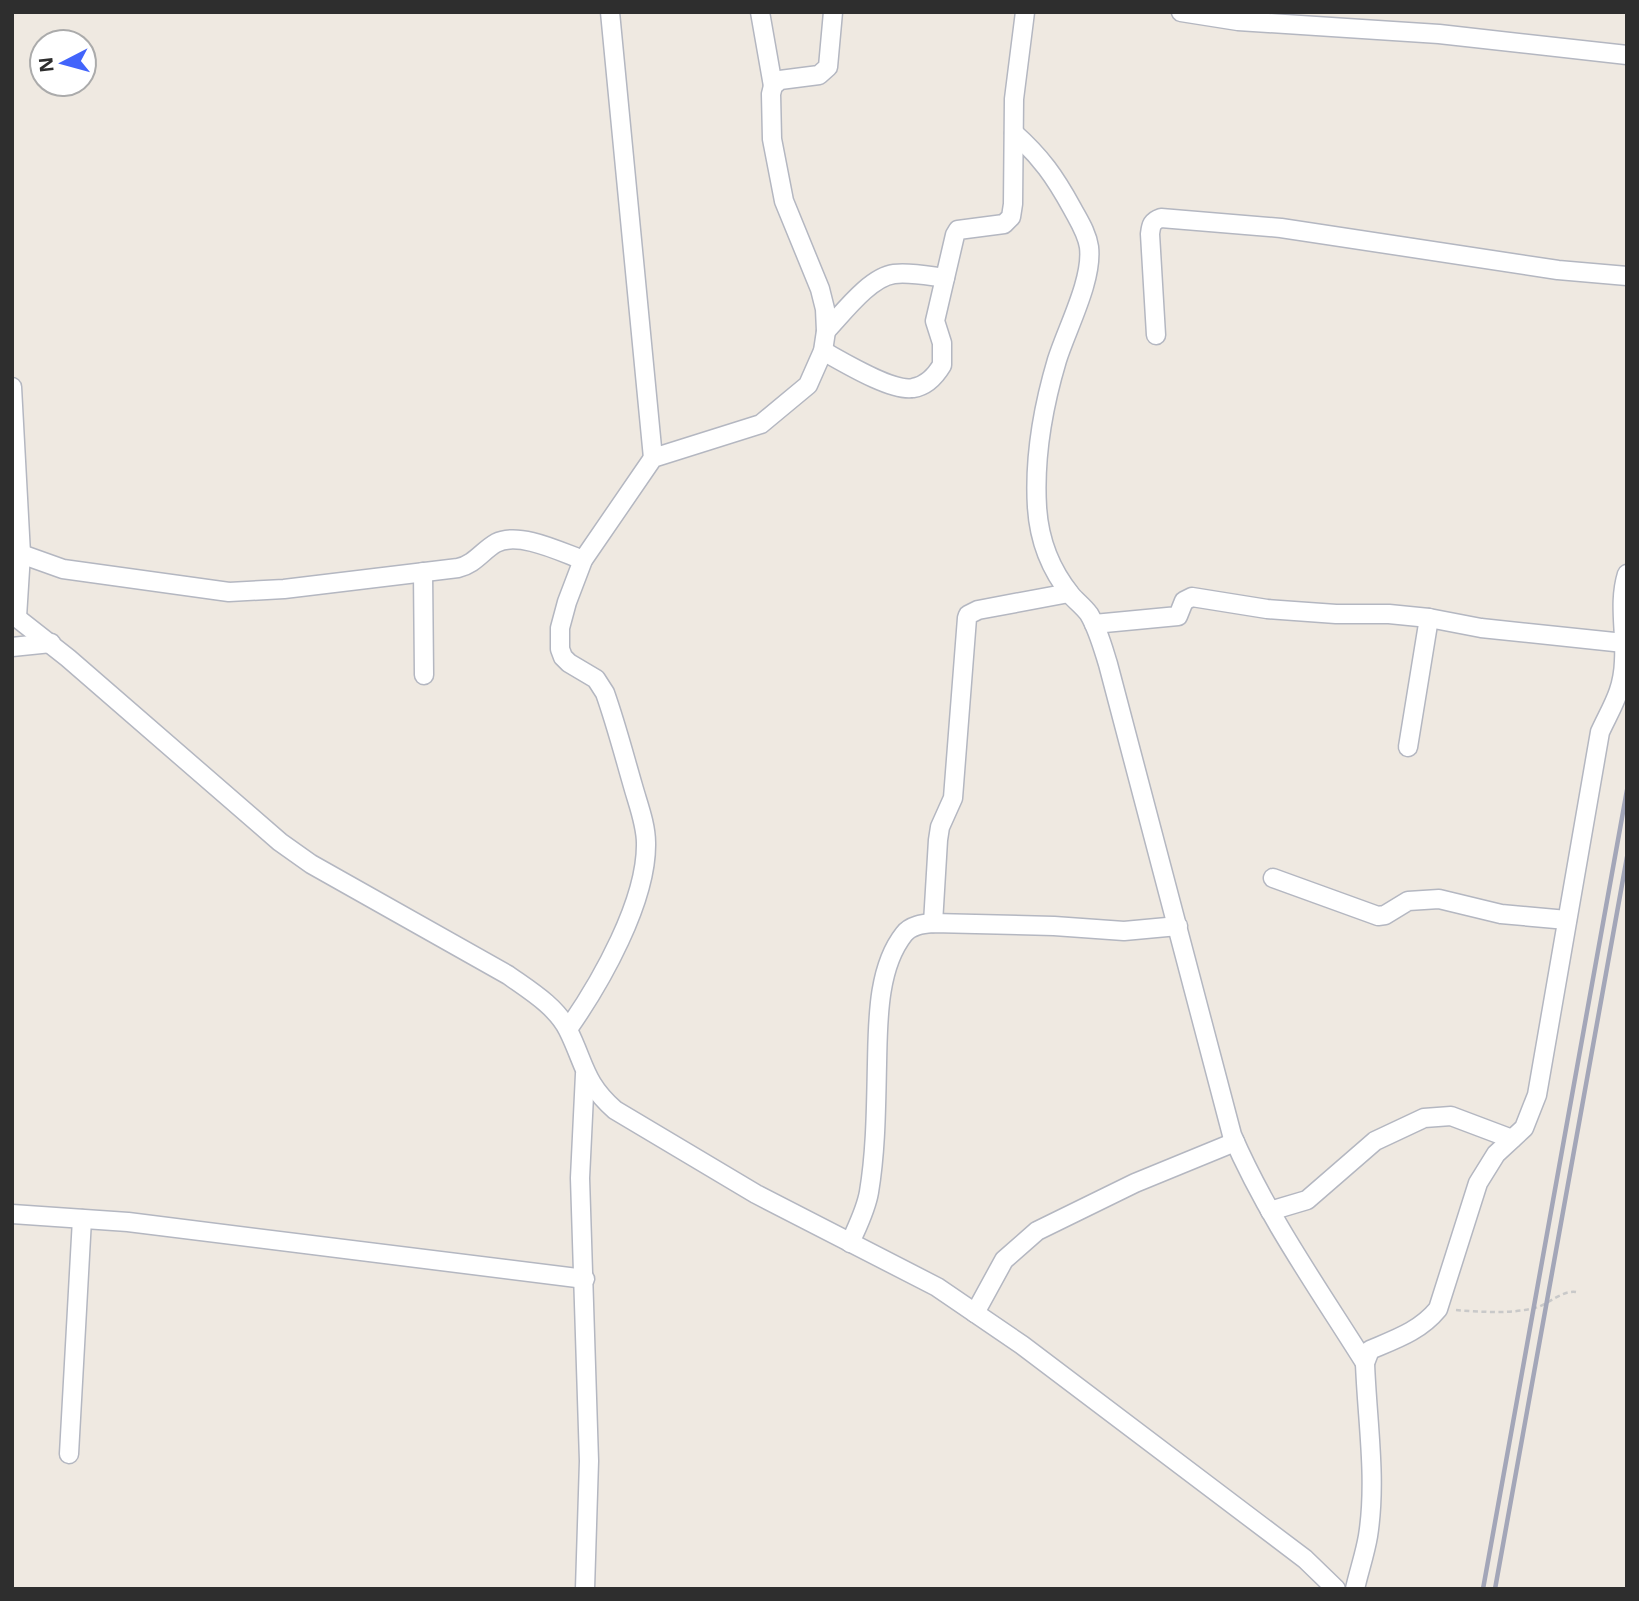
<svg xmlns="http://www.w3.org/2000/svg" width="1639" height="1601" font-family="'Open Sans',sans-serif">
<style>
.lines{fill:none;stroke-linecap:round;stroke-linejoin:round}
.minor-casing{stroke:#b4b7c1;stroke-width:21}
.path{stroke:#c9c9c9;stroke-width:2.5;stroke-dasharray:5 3.5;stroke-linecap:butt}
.minor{stroke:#fff;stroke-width:18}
.rail{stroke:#a3a6b8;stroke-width:4.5}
</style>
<rect width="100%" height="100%" fill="#efe9e1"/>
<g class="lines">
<defs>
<g id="minor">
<path d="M610,12l43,446"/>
<path d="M760,12l13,74"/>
<path d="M1181,12l57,9 201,13 188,21"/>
<path d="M1014,133c27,24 41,44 58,75 7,13 15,25 17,39 4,33 -22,81 -32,113 -14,47 -23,97 -20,147 2,33 13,62 34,88 5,6 13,12 18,19 9,15 14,34 19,50l124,471c35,81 86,153 133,228"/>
<path d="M826,331c17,-18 44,-54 68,-57 17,-2 35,2 51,4"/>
<path d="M1156,335l-6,-101c1,-9 2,-13 11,-16l120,10 277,42 69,6"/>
<path d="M823,351c20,11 69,41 90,37 13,-2 23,-13 29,-23v-22l-7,-22 20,-86 3,-5 46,-6 7,-7 2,-13 1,-105 11,-87"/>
<path d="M12,387l9,167 -4,63"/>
<path d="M21,554l42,15 166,23 55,-3 174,-21c17,-4 24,-17 38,-25 23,-12 65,9 87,17"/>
<path d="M423,572l1,103"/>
<path d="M12,614l56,44 212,184 31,22 197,111c21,15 48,31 60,55 17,34 16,53 47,80l141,84 181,93 85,58 283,214 31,30"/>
<path d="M1094,624l84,-8 6,-15 8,-4 75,12 69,5h53l40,4 52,10 143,15"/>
<path d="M12,647l39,-4"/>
<path d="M1408,747l21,-129"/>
<path d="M1273,878l105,38 7,-1 23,-14 31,-2 62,15 66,6"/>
<path d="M933,923l5,-83 2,-13 13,-29 14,-180 1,-3 10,-5 91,-17"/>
<path d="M568,1029c33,-47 79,-128 78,-186 0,-19 -8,-39 -13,-57 -9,-31 -17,-62 -28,-93l-9,-14 -27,-16 -6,-6 -3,-8v-21l7,-26 16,-42 70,-102 108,-34 47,-39 15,-34 3,-20 -1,-22 -5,-20 -36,-88 -12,-62 -1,-45 2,-8 7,-6 39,-5 9,-8 5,-55"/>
<path d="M1270,1211l37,-11 68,-59 49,-23 27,-2 61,23"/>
<path d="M12,1214l116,8 457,57"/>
<path d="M850,1243c7,-16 16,-33 19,-51 7,-42 7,-86 8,-128 1,-41 0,-96 27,-130 7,-9 19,-10 29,-11l121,3 70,5 54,-5"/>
<path d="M975,1313l29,-53 33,-29 98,-48 100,-41"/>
<path d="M69,1454l13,-235"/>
<path d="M585,1589l4,-128 -9,-283 5,-104"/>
<path d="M1355,1589c4,-18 10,-35 13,-53 9,-57 -1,-116 -3,-173l5,-13c26,-11 50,-19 68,-41l40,-126 18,-29 28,-26 13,-33 63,-363c12,-26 23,-41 24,-71 2,-30 -6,-58 3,-87"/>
</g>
</defs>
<use href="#minor" class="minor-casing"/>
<path class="path" d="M1456,1310c25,2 54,4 79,-2 14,-4 27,-18 41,-16"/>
<use href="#minor" class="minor"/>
<g class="rail">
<path d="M1483,1589l144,-799"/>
<path d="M1495,1589l132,-732"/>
</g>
</g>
<rect width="1639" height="1601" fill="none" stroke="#2e2e2e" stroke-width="28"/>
<g transform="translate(63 63) rotate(264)"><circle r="33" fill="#ffffff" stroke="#ababab" stroke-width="2"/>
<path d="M0-5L12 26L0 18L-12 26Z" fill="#4264fb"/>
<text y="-10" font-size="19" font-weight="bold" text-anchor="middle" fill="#2e2e2e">N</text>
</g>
</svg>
